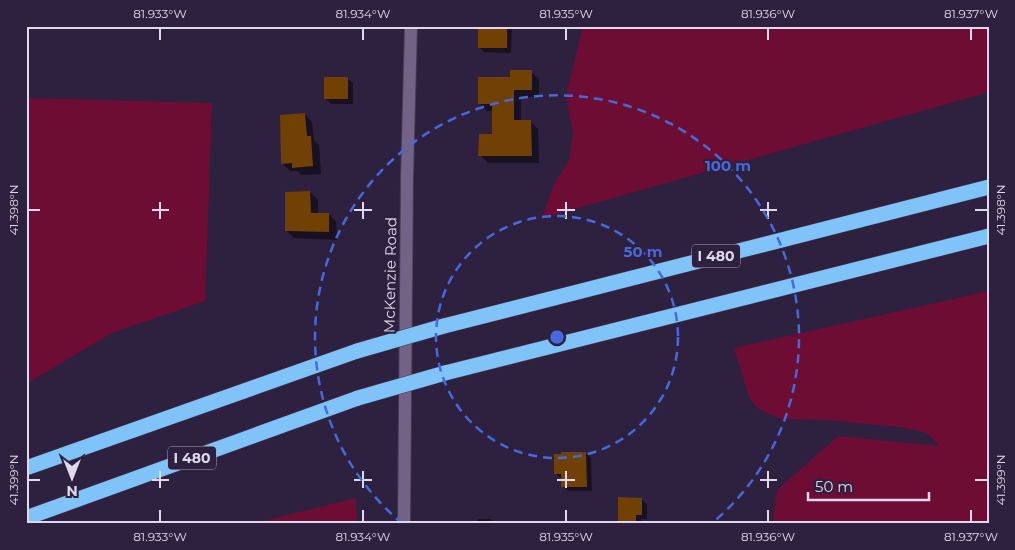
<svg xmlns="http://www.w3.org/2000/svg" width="1015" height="550" font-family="Montserrat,sans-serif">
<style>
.green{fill:#6d0d34}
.shadow{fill:#0007}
.building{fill:#704005}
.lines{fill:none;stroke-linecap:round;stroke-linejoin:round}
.tertiary-casing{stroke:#463a55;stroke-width:14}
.motorway-casing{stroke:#463a55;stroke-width:16}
.tertiary{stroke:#716286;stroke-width:12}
.motorway{stroke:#7fc3f9;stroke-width:15}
.motorway-bridge-casing{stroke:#463a55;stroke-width:16;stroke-linecap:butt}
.motorway-bridge{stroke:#7fc3f9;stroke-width:15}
.ticks{fill:none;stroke:#e0d8ed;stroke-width:2}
.ring{fill:none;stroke:#446adc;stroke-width:2.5;stroke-dasharray:9 6}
.labels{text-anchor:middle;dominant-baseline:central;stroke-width:4.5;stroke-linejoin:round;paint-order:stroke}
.shield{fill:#2e203f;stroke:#aba1b9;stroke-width:1}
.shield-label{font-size:14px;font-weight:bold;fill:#e0d8ed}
.street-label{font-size:15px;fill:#e0d8ed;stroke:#2e203f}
.centre{fill:#446adc;stroke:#2e203f;stroke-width:2.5}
.ring-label{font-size:15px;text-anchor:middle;font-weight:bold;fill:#446adc;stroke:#2e203f;stroke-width:4.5;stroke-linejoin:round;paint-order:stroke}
.neatline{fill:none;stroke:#e0d8ed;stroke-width:2}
.ticks-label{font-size:12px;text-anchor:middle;fill:#e0d8ed}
</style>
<rect width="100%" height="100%" fill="#2e203f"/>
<g class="green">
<path d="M583,26h406v66l-447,126 12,-34 15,-24 4,-27 -7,-37z"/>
<path d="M26,98l186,5 -7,198 -93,32 -86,51z"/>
<path d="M989,291v233h-217l5,-34 61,-54 101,10 -12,-13 -28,-6 -73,-7 -46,-1 -23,-11 -8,-11 -15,-49z"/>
<path d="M356,498l1,26h-106z"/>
</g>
<g class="shadow">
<path d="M487,26h25l-1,27 -27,-1 -5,-5z"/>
<path d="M531,72l8,7v18h-18v24h9l8,8 1,34h-51l-8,-8 13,-20v-24h-6l-8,-8 32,-24z"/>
<path d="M347,78l6,5v21h-22l-5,-5z"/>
<path d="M305,114l7,8 2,18 5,5 2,29 -20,1 -4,-4h-7l-8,-8z"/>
<path d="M310,192l8,8v14h11l7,8 1,18 -43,-2 -8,-8z"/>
<path d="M586,453l5,5 1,33h-24l-5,-5 -1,-7 -6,-5z"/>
<path d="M641,499l6,5v15h-6v5h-22z"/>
<path d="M478,519h12l9,5h-24z"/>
</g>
<g class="building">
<path d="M507,26v22h-29v-21z"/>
<path d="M510,70h22v20h-18v30h17l1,36h-54l1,-22h13v-30h-14v-27h32z"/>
<rect x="324" y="77" width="24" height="22"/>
<path d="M305,113l2,23h4l2,30 -21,2v-5l-11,1 -1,-49z"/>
<path d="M310,191l1,22h18v19l-44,-1v-39z"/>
<path d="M561,452h25l1,35h-26v-13h-7v-20h7z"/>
<path d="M618,497l24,1v17h-6v9h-18z"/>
</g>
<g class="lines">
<defs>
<path id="tertiary" d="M404,524l3,-348 4,-150"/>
<g id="motorway">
<path d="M444,326l545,-139"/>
<path d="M445,373l544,-137"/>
<path d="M26,468l331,-117"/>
<path d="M26,518l332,-120"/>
</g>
</defs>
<use href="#tertiary" class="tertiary-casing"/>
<use href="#motorway" class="motorway-casing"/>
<use href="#tertiary" class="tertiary"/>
<use href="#motorway" class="motorway"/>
<defs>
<g id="motorway-bridge">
<path d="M357,351l87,-25"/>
<path d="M358,398l87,-25"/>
</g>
</defs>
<use href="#motorway-bridge" class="motorway-bridge-casing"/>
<use href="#motorway-bridge" class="motorway-bridge"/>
</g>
<path class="ticks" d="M160,28v12M363,28v12M566,28v12M768,28v12M971,28v12M160,202v17M363,202v17M566,202v17M768,202v17M28,210h12M152,210h17M354,210h18M557,210h18M760,210h17M975,210h13M160,471v17M363,471v17M566,471v17M768,471v17M28,480h12M152,480h17M354,480h18M557,480h18M760,480h17M975,480h13M160,510v12M363,510v12M566,510v12M768,510v12M971,510v12"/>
<g class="ring">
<circle cx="557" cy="337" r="121"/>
<path d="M403 524A242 242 0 1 1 711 524"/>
</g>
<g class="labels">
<g class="shield">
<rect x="692" y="244.5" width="48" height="23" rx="4"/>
<rect x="168" y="446.5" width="48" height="23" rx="4"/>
</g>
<g class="shield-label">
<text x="716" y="256">I 480</text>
<text x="192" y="458">I 480</text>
</g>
<g class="street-label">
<text transform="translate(390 275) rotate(-89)">McKenzie Road</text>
</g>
</g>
<circle cx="557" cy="337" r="8" class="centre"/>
<g class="ring-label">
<text x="728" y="171">100 m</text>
<text x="643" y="257">50 m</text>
</g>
<rect width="1015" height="550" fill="none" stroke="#2e203f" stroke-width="55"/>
<g transform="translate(72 478) rotate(180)" stroke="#2e203f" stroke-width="4" paint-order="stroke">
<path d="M0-4L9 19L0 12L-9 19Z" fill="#e0d8ed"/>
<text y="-8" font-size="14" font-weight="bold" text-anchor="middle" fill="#e0d8ed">N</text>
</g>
<path d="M808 492v8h121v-8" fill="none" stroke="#e0d8ed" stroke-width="2.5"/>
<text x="815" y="492" font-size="15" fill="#e0d8ed" stroke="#2e203f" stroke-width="4" paint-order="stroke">50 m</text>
<rect x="28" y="28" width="960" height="494" class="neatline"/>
<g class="ticks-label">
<text x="160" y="18">81.933°W</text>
<text x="363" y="18">81.934°W</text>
<text x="566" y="18">81.935°W</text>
<text x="768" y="18">81.936°W</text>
<text x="971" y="18">81.937°W</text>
<text transform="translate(1001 210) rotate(-90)" y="4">41.398°N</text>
<text transform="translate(14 210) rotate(-90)" y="4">41.398°N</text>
<text transform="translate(1001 480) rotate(-90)" y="4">41.399°N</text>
<text transform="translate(14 480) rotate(-90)" y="4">41.399°N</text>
<text x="160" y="541">81.933°W</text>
<text x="363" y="541">81.934°W</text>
<text x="566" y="541">81.935°W</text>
<text x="768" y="541">81.936°W</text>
<text x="971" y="541">81.937°W</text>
</g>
</svg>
